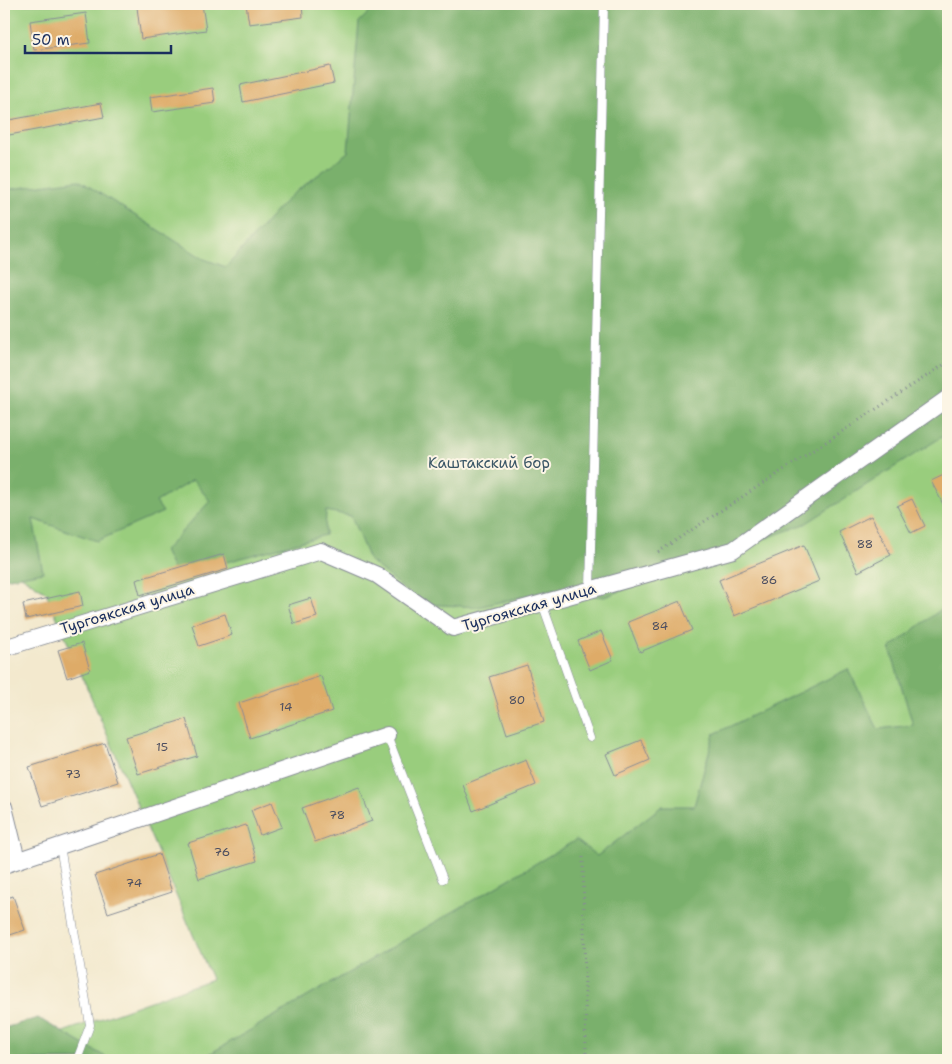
<svg xmlns="http://www.w3.org/2000/svg" width="952" height="1064" font-family="'Shantell Sans',sans-serif">
<style>
.green{fill:#99cd7d;stroke:#5a7e6e}
.forest{fill:#7ab06c;stroke:#4a7065}
.building{fill:#deab67}
.lines{fill:none;stroke-linecap:round;stroke-linejoin:round}
.lane-casing{stroke:#878c96;stroke-width:9}
.street-casing{stroke:#878c96;stroke-width:18}
.path{stroke:#878c96;stroke-width:3;stroke-dasharray:1 4;stroke-linecap:butt}
.lane{stroke:#fff;stroke-width:8}
.street{stroke:#fff;stroke-width:16}
.labels{text-anchor:middle;dominant-baseline:central;stroke-width:4;stroke-linejoin:round;paint-order:stroke}
.number-label{font-size:12px;fill:#4c4e60}
.park-label{font-size:15px;fill:#3a5666;stroke:#fcf5e5}
.street-label{font-size:15px;fill:#1b2f5e;stroke:#fcf5e5}
</style>
<rect width="100%" height="100%" fill="#fcf5e5"/>
<filter id="ink" filterUnits="userSpaceOnUse"><feTurbulence type="fractalNoise" baseFrequency=".02" numOctaves="2"/><feDisplacementMap in="SourceGraphic" scale="10" xChannelSelector="R" yChannelSelector="G"/><feConvolveMatrix kernelMatrix="1 2 1 2 8 2 1 2 1" color-interpolation-filters="sRGB"/></filter>
<filter id="wash" filterUnits="userSpaceOnUse"><feTurbulence type="fractalNoise" baseFrequency=".0096" numOctaves="4" result="noise"/><feDisplacementMap in="SourceGraphic" scale="20" xChannelSelector="R" yChannelSelector="G"/><feGaussianBlur stdDeviation="1.12" result="paint"/><feColorMatrix in="noise" values="0 0 0 0 0 0 0 0 0 0 0 0 0 0 0 0 0 1.4 0 .05"/><feComposite in="paint" operator="in"/></filter>
<g filter="url(#wash)">
<rect width="100%" height="100%" fill="#f3e9ce"/>
<path class="green" d="M4,4h944v1056h-944v-7l208,-74 -166,-387 -42,-27z"/>
<g class="forest">
<path d="M378,4h570v429l-143,91 -201,73 -53,-7 -73,17 -56,-3 -53,-44 -18,-44 -25,-5 -1,24 -149,41 -12,-25 46,-50 -17,-21 -37,22 7,10 -66,29 -64,-22 10,53 -39,7v-381l7,-9 68,-9 125,79 22,8 63,-70 59,-45 11,-130z"/>
<path d="M948,604v456h-749l377,-220 21,16 65,-50h32l20,-72 134,-65 30,60 35,-4 -23,-77z"/>
<path d="M38,1018l73,42h-107v-32z"/>
</g>
<g id="blocks">
<g class="building">
<path d="M163,4h39l4,26 -65,9 -4,-32z"/>
<path d="M246,4h56l1,13 -54,7z"/>
<path d="M86,13l4,30 -56,7 -4,-29z"/>
<path d="M330,66l4,17 -91,19 -3,-17z"/>
<path d="M213,88l2,15 -63,9 -2,-15z"/>
<path d="M101,103l3,14 -100,19v-15z"/>
<path d="M948,473v34l-3,1 -14,-27z"/>
<path d="M912,499l13,27 -14,7 -14,-27z"/>
<path d="M871,516l20,39 -33,17 -19,-40z"/>
<path d="M804,545l15,36 -85,35 -15,-36z"/>
<path d="M224,554l4,15 -88,26 -4,-15z"/>
<path d="M80,591l3,15 -57,13 -3,-15z"/>
<path d="M311,598l6,19 -23,7 -6,-19z"/>
<path d="M680,601l12,29 -52,22 -12,-30z"/>
<path d="M225,614l7,21 -33,11 -7,-21z"/>
<path d="M601,631l12,29 -23,10 -12,-29z"/>
<path d="M82,643l8,27 -23,8 -9,-28z"/>
<path d="M527,665l17,57 -37,12 -18,-57z"/>
<path d="M321,676l11,35 -82,27 -11,-35z"/>
<path d="M186,719l11,37 -59,18 -12,-37z"/>
<path d="M641,740l9,20 -35,15 -9,-21z"/>
<path d="M105,743l13,39 -76,24 -13,-39z"/>
<path d="M526,760l10,25 -63,26 -10,-26z"/>
<path d="M359,787l13,34 -57,21 -13,-34z"/>
<path d="M272,802l10,25 -22,8 -9,-25z"/>
<path d="M246,825l11,36 -58,18 -11,-36z"/>
<path d="M159,854l13,38 -64,21 -13,-38z"/>
<path d="M13,896l12,34 -21,7v-38z"/>
</g>
</g>
</g>
<g filter="url(#ink)">
<use href="#blocks" fill-opacity="0" stroke="#878c96" stroke-width="1"/>
<g class="lines">
<defs>
<g id="lane">
<path d="M590,590l14,-586"/>
<path d="M542,603l48,135"/>
<path d="M387,735l56,144"/>
<path d="M60,846l30,179 -13,35"/>
</g>
<g id="street">
<path d="M4,648l317,-97 56,24 76,53 280,-78 215,-152"/>
<path d="M4,807l13,53"/>
<path d="M4,865l383,-130"/>
</g>
</defs>
<use href="#lane" class="lane-casing"/>
<use href="#street" class="street-casing"/>
<g class="path">
<path d="M658,552l290,-190"/>
<path d="M583,857l3,203"/>
</g>
<use href="#lane" class="lane"/>
<use href="#street" class="street"/>
</g>
</g>
<g class="labels">
<g class="number-label">
<text x="865" y="544">88</text>
<text x="769" y="580">86</text>
<text x="660" y="626">84</text>
<text x="517" y="700">80</text>
<text x="286" y="707">14</text>
<text x="162" y="747">15</text>
<text x="73" y="774">73</text>
<text x="337" y="815">78</text>
<text x="222" y="852">76</text>
<text x="134" y="883">74</text>
</g>
<g class="park-label">
<text x="489" y="463">Каштакский бор</text>
</g>
<g class="street-label">
<text transform="translate(529 607) rotate(-16)">Тургоякская улица</text>
<text transform="translate(127 609) rotate(-17)">Тургоякская улица</text>
</g>
</g>
<rect width="952" height="1064" fill="none" stroke="#fcf5e5" stroke-width="20"/>
<path d="M25 45v8h146v-8" fill="none" stroke="#1b2f5e" stroke-width="2.5"/>
<text x="32" y="45" font-size="15" fill="#1b2f5e" stroke="#fcf5e5" stroke-width="4" paint-order="stroke">50 m</text>
</svg>
